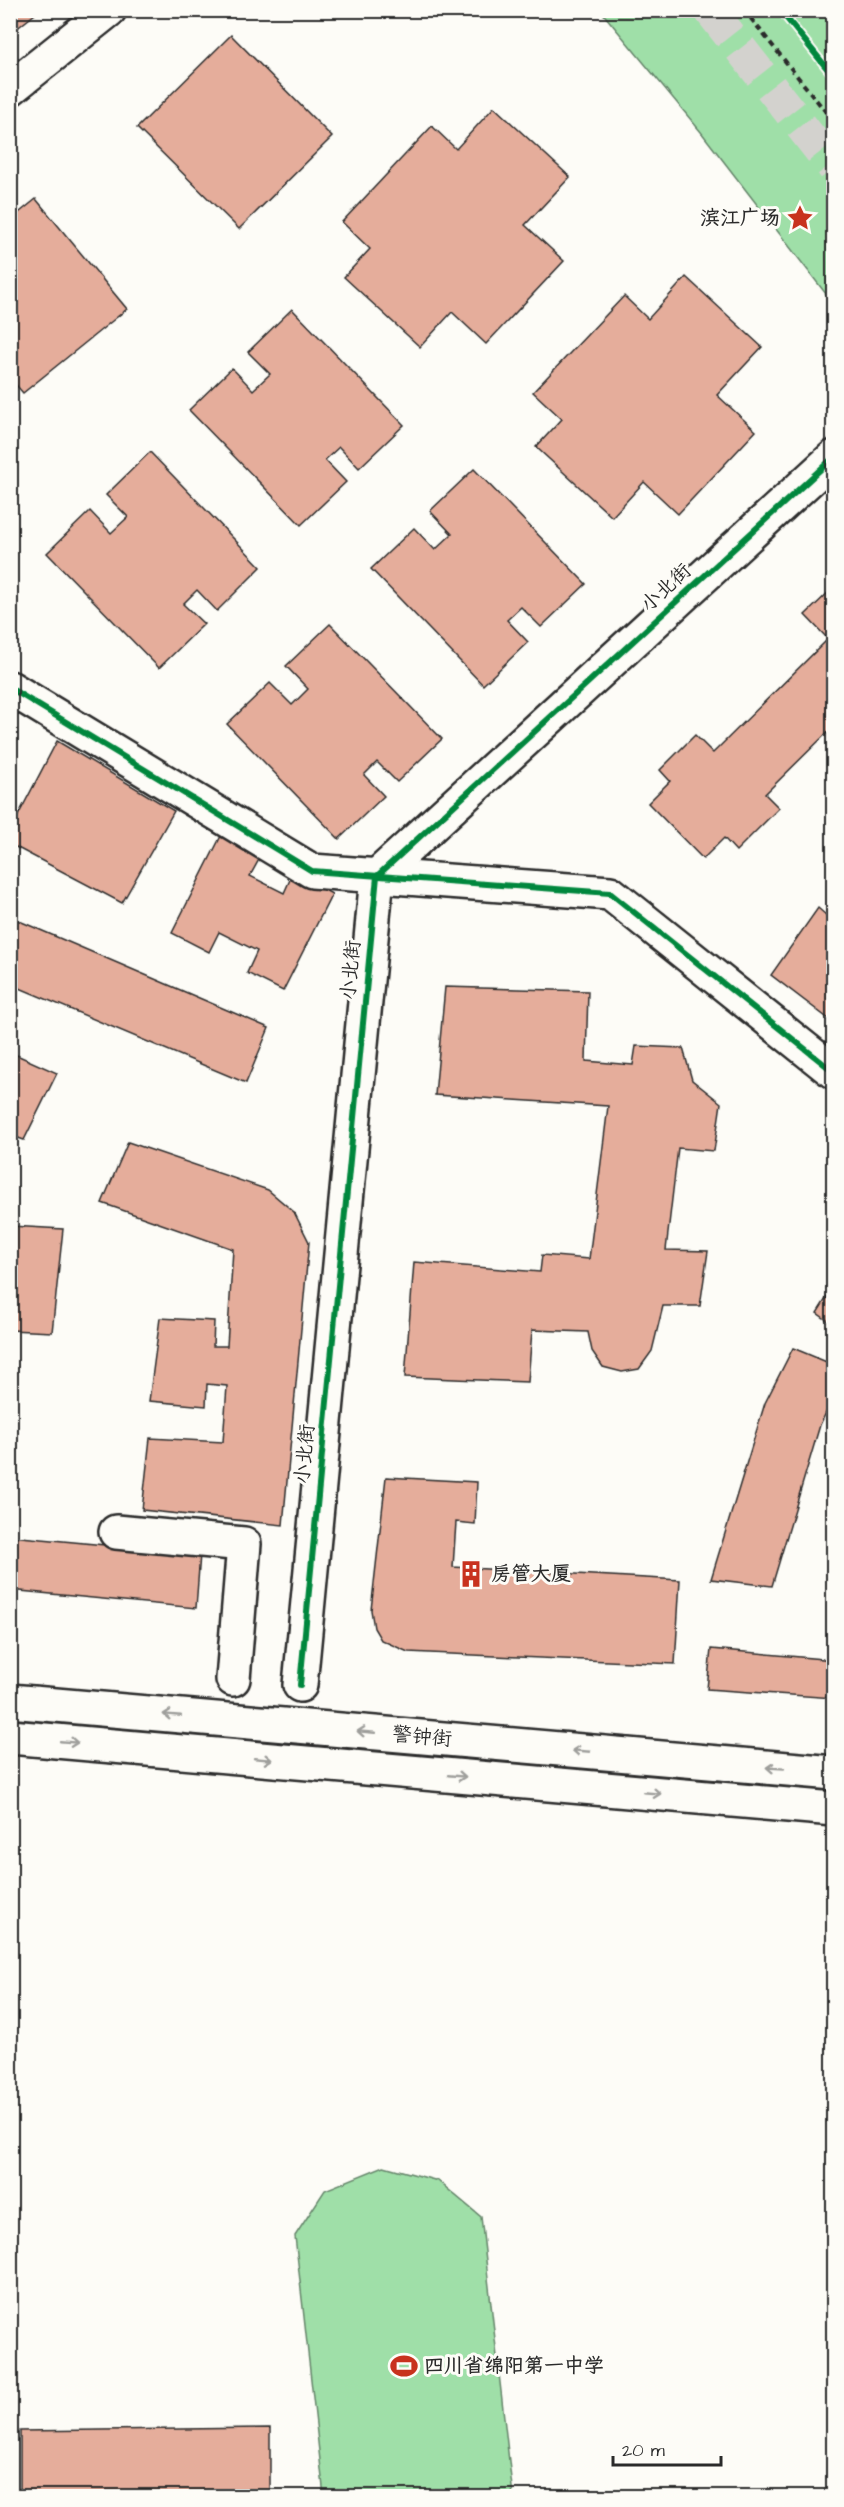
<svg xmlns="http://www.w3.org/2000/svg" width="844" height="2507" font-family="'Architects Daughter','LXGW WenKai TC',sans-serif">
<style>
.green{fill:#9fdfa8;stroke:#65856a;stroke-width:1.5}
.building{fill:#e5ad9b;stroke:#2b2b2b;stroke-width:1.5}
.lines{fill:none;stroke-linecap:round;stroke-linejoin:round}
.secondary-tunnel{stroke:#d3d2ce;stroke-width:33;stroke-dasharray:33 16;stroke-linecap:butt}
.street-casing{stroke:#2b2b2b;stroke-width:38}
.secondary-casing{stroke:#2b2b2b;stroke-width:38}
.path{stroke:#2b2b2b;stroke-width:4;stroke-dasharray:6 4.5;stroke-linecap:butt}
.street{stroke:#fdfcf7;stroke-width:33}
.secondary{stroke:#fdfcf7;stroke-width:33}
.cycleway-casing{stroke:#fdfcf7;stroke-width:10}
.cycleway{stroke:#00873e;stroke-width:6}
.oneway{stroke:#9e9e9b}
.labels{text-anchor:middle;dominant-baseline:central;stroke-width:6;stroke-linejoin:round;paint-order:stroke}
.poi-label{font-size:20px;font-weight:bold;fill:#2b2b2b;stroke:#fdfcf7;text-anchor:start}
.street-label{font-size:20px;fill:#2b2b2b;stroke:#fdfcf7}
</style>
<rect width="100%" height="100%" fill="#fdfcf7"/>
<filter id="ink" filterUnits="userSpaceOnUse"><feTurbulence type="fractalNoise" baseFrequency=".0167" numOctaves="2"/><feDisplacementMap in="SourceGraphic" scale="12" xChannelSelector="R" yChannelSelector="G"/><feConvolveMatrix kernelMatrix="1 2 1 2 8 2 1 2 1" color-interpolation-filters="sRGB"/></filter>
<g filter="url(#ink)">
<g class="green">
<path d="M601,11h232v292l-132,-171z"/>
<path d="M384,2166l54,15 43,36 32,279h-189l-29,-260 30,-46z"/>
</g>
<g class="building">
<path d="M10,10h30l-30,24z"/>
<path d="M231,35l101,102 -93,92 -102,-101z"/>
<path d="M494,107l76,70 -45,48 39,36 -78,83 -34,-32 -32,35 -76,-70 26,-28 -28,-27 90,-96 24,23z"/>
<path d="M36,199l91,110 -104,84 -13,-15v-158z"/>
<path d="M686,277l76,70 -45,48 39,36 -78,83 -34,-32 -32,35 -76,-70 26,-28 -29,-27 91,-96 24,23z"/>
<path d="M292,309l112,116 -45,43 -20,-21 -14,13 21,22 -45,43 -112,-115 43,-42 21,22 17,-16 -22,-22z"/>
<path d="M150,452l111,115 -44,44 -20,-21 -14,14 21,20 -45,44 -112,-115 43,-42 21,22 17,-16 -22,-22z"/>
<path d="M474,469l112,115 -45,43 -20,-20 -14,13 21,22 -45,43 -112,-116 43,-41 21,22 17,-16 -22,-23z"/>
<path d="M834,587v139l-69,68 14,14 -43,43 -12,-13 -21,21 -55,-56 22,-22 -10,-11 35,-35 18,18 115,-114 -23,-24z"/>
<path d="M330,624l112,115 -45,43 -20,-20 -13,13 20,21 -45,43 -112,-115 43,-41 22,22 16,-16 -22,-23z"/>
<path d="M57,741l117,70 -52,92 -112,-59v-13z"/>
<path d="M222,834l40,20 -12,22 34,17 9,-20 39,21 -49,97 -36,-18 10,-22 -38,-19 -10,20 -37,-19z"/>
<path d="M818,908l16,14v101l-63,-48z"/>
<path d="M10,917l259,111 -23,55 -236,-99z"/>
<path d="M445,987l143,4 -2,70 47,4 3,-19 47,2 9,32 29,23 -7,48 -36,-3 -12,102 42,1 -8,55h-37l-11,45 -13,18 -17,3 -19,-5 -11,-16 -4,-19 -56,-2 -4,52 -123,-5 9,-115 126,10 2,-17 47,4 19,-153 -173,-11z"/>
<path d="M10,1052l47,21 -33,67 -14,-5z"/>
<path d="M128,1142l140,48 26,22 15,30 -26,283 -141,-15 8,-72 73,4 4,-56 -20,-2 -1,22 -57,-5 11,-83 54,3 -1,25h14l6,-97 -131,-46z"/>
<path d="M10,1226l53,3 -11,103 -42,-2z"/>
<path d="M834,1286v39l-17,-12z"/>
<path d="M793,1348l41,17v31l-14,29 -48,161 -61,-7 54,-176z"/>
<path d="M386,1477l91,5 -2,42 -19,-2 -3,45 227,13 -5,84 -267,-12 -27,-12 -7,-12 -3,-18z"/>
<path d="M10,1536l190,18 -4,54 -186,-18z"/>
<path d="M711,1649l123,11v38l-127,-9z"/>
<path d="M270,2428v68h-250v-65z"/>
</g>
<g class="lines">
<path class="secondary-tunnel" d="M710,10l124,158"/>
<defs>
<g id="street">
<path d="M10,89l99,-79"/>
<path d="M10,688l302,183 298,22 224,179"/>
<path d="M116,1532l128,12 -11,135"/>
<path d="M300,1685l77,-809 457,-419"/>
</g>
<g id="secondary">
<path d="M10,1701l824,72"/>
<path d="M10,1737l824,72"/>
</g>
</defs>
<use href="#street" class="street-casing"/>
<use href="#secondary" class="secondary-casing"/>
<path class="path" d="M744,10l90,112"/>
<use href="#street" class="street"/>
<use href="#secondary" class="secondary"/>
<defs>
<g id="cycleway">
<path d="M780,10l54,67"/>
<path d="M10,688l302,183 298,22 224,179"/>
<path d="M300,1685l77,-809 457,-419"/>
</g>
</defs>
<use href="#cycleway" class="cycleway-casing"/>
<use href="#cycleway" class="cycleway"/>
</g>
<defs><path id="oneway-shaft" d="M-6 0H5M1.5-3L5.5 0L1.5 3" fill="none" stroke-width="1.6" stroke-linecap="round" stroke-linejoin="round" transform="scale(1.5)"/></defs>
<g class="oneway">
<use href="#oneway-shaft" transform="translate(172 1715) rotate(-175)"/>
<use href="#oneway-shaft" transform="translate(366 1732) rotate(-175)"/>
<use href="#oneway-shaft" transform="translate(69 1742) rotate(5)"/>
<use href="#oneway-shaft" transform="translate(581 1751) rotate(-175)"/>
<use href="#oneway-shaft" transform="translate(263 1759) rotate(5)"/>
<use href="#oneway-shaft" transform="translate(775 1768) rotate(-176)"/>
<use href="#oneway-shaft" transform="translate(457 1776) rotate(5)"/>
<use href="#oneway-shaft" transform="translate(652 1793) rotate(5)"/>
</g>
</g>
<defs>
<symbol id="sight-bare" viewBox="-9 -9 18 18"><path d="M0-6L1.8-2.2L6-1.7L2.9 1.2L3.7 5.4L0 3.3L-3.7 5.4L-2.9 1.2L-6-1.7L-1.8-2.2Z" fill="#c8321e" stroke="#fdfcf7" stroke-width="2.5" paint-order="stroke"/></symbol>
<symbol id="building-bare" viewBox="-9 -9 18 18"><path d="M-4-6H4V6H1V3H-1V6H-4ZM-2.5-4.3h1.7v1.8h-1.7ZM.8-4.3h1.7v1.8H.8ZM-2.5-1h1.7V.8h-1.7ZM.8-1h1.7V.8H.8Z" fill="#c8321e" stroke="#fdfcf7" stroke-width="2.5" paint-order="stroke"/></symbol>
<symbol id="stadium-bare" viewBox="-9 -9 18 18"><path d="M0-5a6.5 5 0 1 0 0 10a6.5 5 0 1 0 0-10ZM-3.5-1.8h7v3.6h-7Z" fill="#c8321e" stroke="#fdfcf7" stroke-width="2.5" paint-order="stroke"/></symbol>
</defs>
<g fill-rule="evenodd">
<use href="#sight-bare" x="781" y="199" width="38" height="38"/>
<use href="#building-bare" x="452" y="1555" width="38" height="38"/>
<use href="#stadium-bare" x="385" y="2347" width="38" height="38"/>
</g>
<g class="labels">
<g class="poi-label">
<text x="780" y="218" text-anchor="end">滨江广场</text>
<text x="491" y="1574">房管大厦</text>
<text x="424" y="2366">四川省绵阳第一中学</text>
</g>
<g class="street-label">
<text transform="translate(666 588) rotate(-43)">小北街</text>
<text transform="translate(351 970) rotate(-85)">小北街</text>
<text transform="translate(305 1454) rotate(-85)">小北街</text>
<text transform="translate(422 1737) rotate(5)">警钟街</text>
</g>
</g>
<rect width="844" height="2507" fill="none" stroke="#fdfcf7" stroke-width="36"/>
<rect x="18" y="18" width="808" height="2471" fill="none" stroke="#2b2b2b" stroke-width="2" filter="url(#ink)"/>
<path d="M613 2456v9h108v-9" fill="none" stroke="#2b2b2b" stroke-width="3"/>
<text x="622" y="2456" font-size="18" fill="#2b2b2b" stroke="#fdfcf7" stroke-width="4.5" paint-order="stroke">20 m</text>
</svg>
